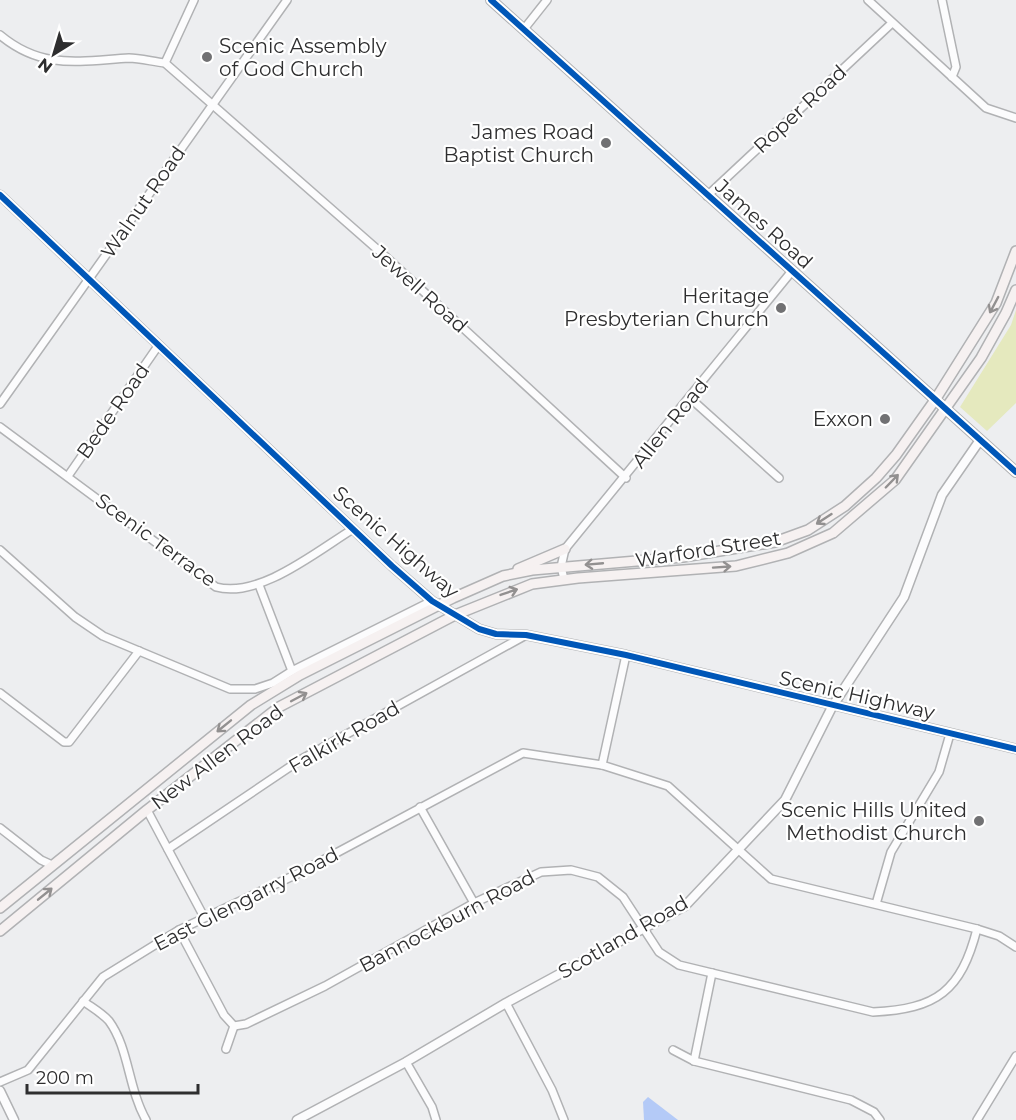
<svg xmlns="http://www.w3.org/2000/svg" width="1016" height="1120" font-family="Montserrat,sans-serif">
<style>
.green{fill:#e5e9be}
.water{fill:#b4caf7}
.lines{fill:none;stroke-linecap:round;stroke-linejoin:round}
.minor-casing{stroke:#b1b2b4;stroke-width:10}
.tertiary-casing{stroke:#b1b2b4;stroke-width:11}
.secondary-casing{stroke:#b1b2b4;stroke-width:12}
.minor{stroke:#fcfcfd;stroke-width:7}
.tertiary{stroke:#fcfcfd;stroke-width:8}
.secondary{stroke:#f6f1f1;stroke-width:9}
.cycleway-casing{stroke:#fff;stroke-width:10}
.cycleway{stroke:#0057b8;stroke-width:6}
.oneway{stroke:#929090}
.poi-dot{fill:#717173;stroke:#fff;stroke-width:2}
.labels{text-anchor:middle;dominant-baseline:central;stroke-width:4.5;stroke-linejoin:round;paint-order:stroke}
.poi-label{font-size:20px;fill:#2e2e2f;stroke:#fff;text-anchor:end}
.street-label{font-size:20px;fill:#2e2e2f;stroke:#fff}
</style>
<rect width="100%" height="100%" fill="#edeef0"/>
<path class="green" d="M1016,310v93l-29,28 -27,-24 51,-82z"/>
<path class="water" d="M648,1097l30,23h-34l-1,-18z"/>
<g class="lines">
<defs>
<g id="minor">
<path d="M868,0l118,108 30,10"/>
<path d="M942,0l14,67 -4,10"/>
<path d="M524,29l23,-29"/>
<path d="M0,35c42,35 79,26 129,23 11,0 25,4 36,5l221,194 240,221"/>
<path d="M165,63l29,-63"/>
<path d="M707,196l185,-173"/>
<path d="M690,398l89,80"/>
<path d="M0,404l287,-404"/>
<path d="M0,427l216,160c43,12 101,-36 137,-58"/>
<path d="M68,476l90,-130"/>
<path d="M0,550l75,67 28,19 127,53h25l18,-6 19,-12 140,-70"/>
<path d="M564,579l-3,-12 4,-18 227,-278"/>
<path d="M259,585l33,86"/>
<path d="M0,693l64,49h5l70,-91"/>
<path d="M602,765l24,-110"/>
<path d="M420,807l54,96"/>
<path d="M147,810l57,107"/>
<path d="M0,828l41,32 11,5"/>
<path d="M168,849l132,-89 226,-125"/>
<path d="M876,904l15,-52 48,-80 11,-38"/>
<path d="M179,930l45,85 10,11 -8,23"/>
<path d="M83,1001c8,6 19,12 26,20 20,27 19,67 37,99"/>
<path d="M506,1003l46,87 12,30"/>
<path d="M234,1026l12,-2 79,-38 149,-83 67,-31 30,-2 27,7 25,20 36,55 20,13 194,47c64,-3 88,-21 104,-83"/>
<path d="M673,1050l21,11 157,39 23,12 6,8"/>
<path d="M694,1061l18,-88"/>
<path d="M406,1062l26,45 4,13"/>
<path d="M0,1082l28,-12 75,-93 76,-47 118,-56 226,-121 79,12 66,21 103,93 206,50 22,7 17,11"/>
<path d="M977,1120l39,-64"/>
</g>
<g id="tertiary">
<path d="M0,195l392,371 40,35 47,28 17,5 30,1 100,20 390,94"/>
<path d="M0,1091l14,29"/>
<path d="M297,1120l109,-58 100,-59 179,-97 100,-106 47,-93 72,-110 38,-102 38,-55"/>
</g>
<g id="secondary">
<path d="M491,0l525,472"/>
<path d="M518,569l47,-20"/>
<path d="M0,908l251,-203 49,-30 153,-77 50,-22 29,-6 151,-13 92,-15 33,-12 37,-24 31,-28 20,-23 39,-55 61,-97 20,-52"/>
<path d="M0,931l147,-121 132,-103 176,-92 77,-31 46,-6 158,-12 52,-13 45,-20 62,-53 86,-122 25,-45 10,-23"/>
</g>
</defs>
<use href="#minor" class="minor-casing"/>
<use href="#tertiary" class="tertiary-casing"/>
<use href="#secondary" class="secondary-casing"/>
<use href="#minor" class="minor"/>
<use href="#tertiary" class="tertiary"/>
<use href="#secondary" class="secondary"/>
<defs>
<g id="cycleway">
<path d="M491,0l525,472"/>
<path d="M0,195l392,371 40,35 47,28 17,5 30,1 100,20 390,94"/>
</g>
</defs>
<use href="#cycleway" class="cycleway-casing"/>
<use href="#cycleway" class="cycleway"/>
</g>
<defs><path id="oneway-shaft" d="M-6 0H5M1.5-3L5.5 0L1.5 3" fill="none" stroke-width="1.6" stroke-linecap="round" stroke-linejoin="round" transform="scale(1.5)"/></defs>
<g class="oneway">
<use href="#oneway-shaft" transform="translate(994 305) rotate(118)"/>
<use href="#oneway-shaft" transform="translate(892 481) rotate(-46)"/>
<use href="#oneway-shaft" transform="translate(824 519) rotate(147)"/>
<use href="#oneway-shaft" transform="translate(594 564) rotate(175)"/>
<use href="#oneway-shaft" transform="translate(722 567) rotate(-4)"/>
<use href="#oneway-shaft" transform="translate(509 592) rotate(-19)"/>
<use href="#oneway-shaft" transform="translate(299 697) rotate(-28)"/>
<use href="#oneway-shaft" transform="translate(224 726) rotate(141)"/>
<use href="#oneway-shaft" transform="translate(45 894) rotate(-39)"/>
</g>
<g class="poi-dot">
<circle cx="207" cy="57" r="6"/>
<circle cx="606" cy="143" r="6"/>
<circle cx="781" cy="308" r="6"/>
<circle cx="885" cy="419" r="6"/>
<circle cx="979" cy="821" r="6"/>
</g>
<g class="labels">
<g class="poi-label">
<text x="219" y="46" text-anchor="start">Scenic Assembly<tspan x="219" dy="23">of God Church</tspan></text>
<text x="594" y="132">James Road<tspan x="594" dy="23">Baptist Church</tspan></text>
<text x="769" y="296">Heritage<tspan x="769" dy="23">Presbyterian Church</tspan></text>
<text x="873" y="419">Exxon</text>
<text x="967" y="810">Scenic Hills United<tspan x="967" dy="23">Methodist Church</tspan></text>
</g>
<g class="street-label">
<text transform="translate(800 109) rotate(-43)">Roper Road</text>
<text transform="translate(143 202) rotate(-55)">Walnut Road</text>
<text transform="translate(764 224) rotate(42)">James Road</text>
<text transform="translate(420 289) rotate(42)">Jewell Road</text>
<text transform="translate(113 411) rotate(-55)">Bede Road</text>
<text transform="translate(670 423) rotate(-51)">Allen Road</text>
<text transform="translate(156 540) rotate(36)">Scenic Terrace</text>
<text transform="translate(396 542) rotate(41)">Scenic Highway</text>
<text transform="translate(708 549) rotate(-9)">Warford Street</text>
<text transform="translate(857 695) rotate(13)">Scenic Highway</text>
<text transform="translate(344 737) rotate(-30)">Falkirk Road</text>
<text transform="translate(217 757) rotate(-37)">New Allen Road</text>
<text transform="translate(246 899) rotate(-27)">East Glengarry Road</text>
<text transform="translate(447 921) rotate(-28)">Bannockburn Road</text>
<text transform="translate(623 937) rotate(-30)">Scotland Road</text>
</g>
</g>
<g transform="translate(54 54) rotate(217)" stroke="#ffffff" stroke-width="4.5" paint-order="stroke">
<path d="M0-4.5L10 22L0 15L-10 22Z" fill="#2e2e2f"/>
<text y="-9" font-size="16" font-weight="bold" text-anchor="middle" fill="#2e2e2f">N</text>
</g>
<path d="M27 1084v9h171v-9" fill="none" stroke="#2e2e2f" stroke-width="3"/>
<text x="36" y="1084" font-size="18" fill="#2e2e2f" stroke="#ffffff" stroke-width="4.5" paint-order="stroke">200 m</text>
</svg>
